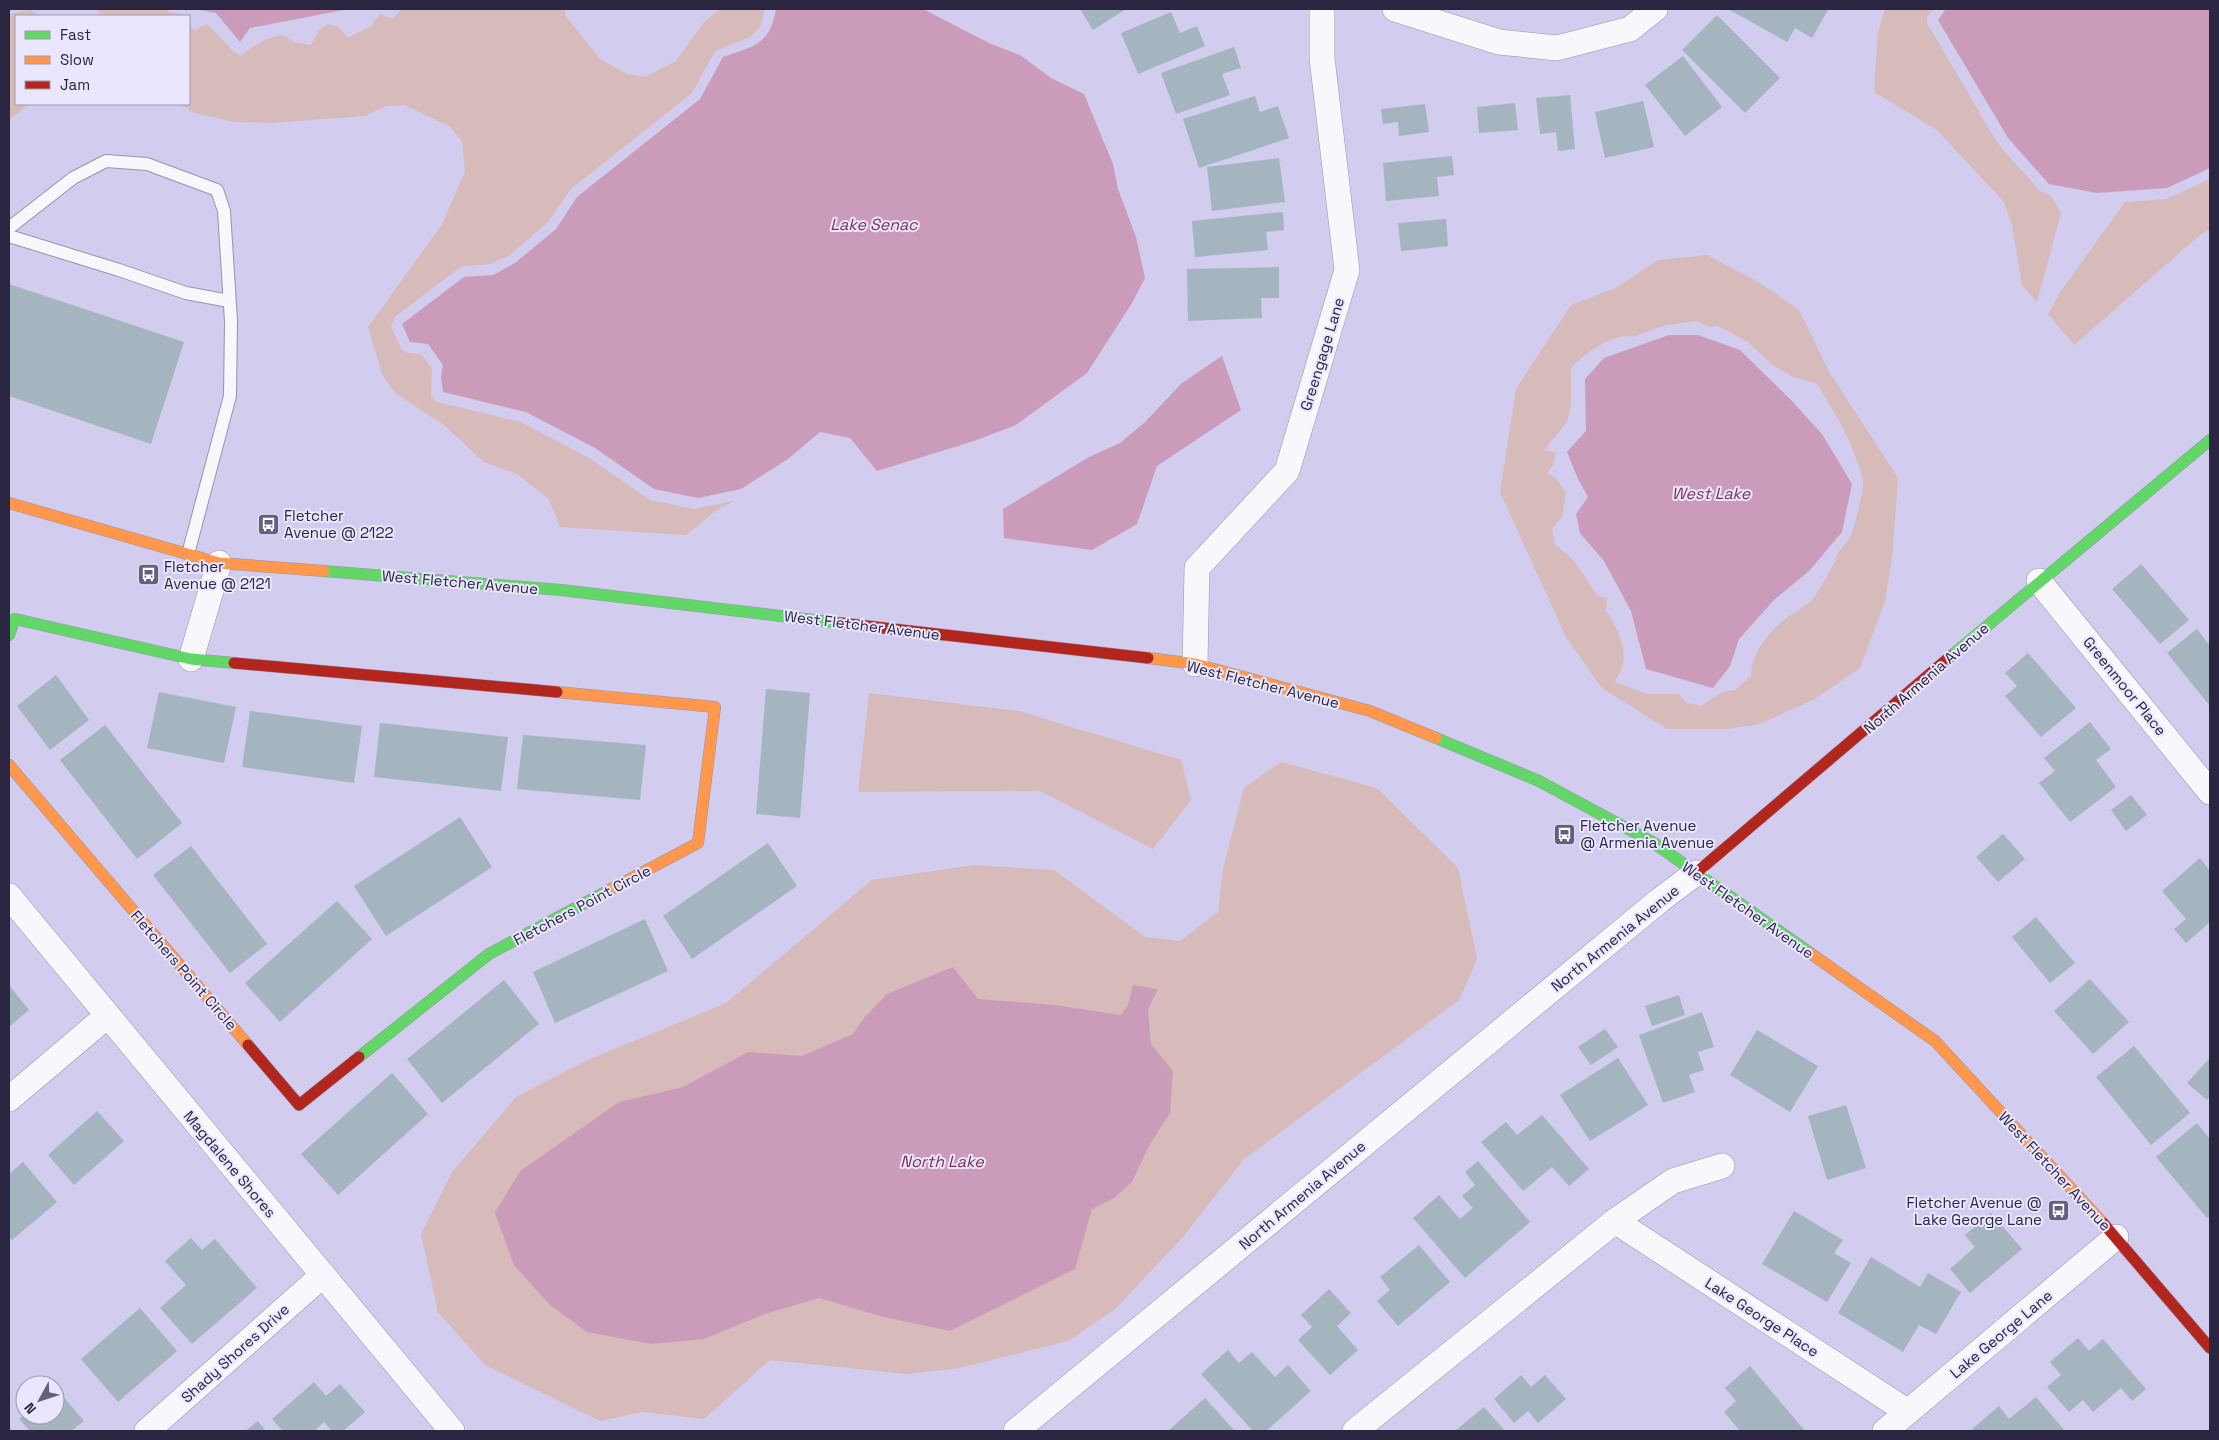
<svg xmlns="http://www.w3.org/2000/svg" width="2219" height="1440" font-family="'Space Grotesk',sans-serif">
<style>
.green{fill:#d7baba;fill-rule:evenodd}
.water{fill:#ca9cb9}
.building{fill:#a4b5bf}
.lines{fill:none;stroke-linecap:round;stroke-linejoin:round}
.lane-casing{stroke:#9892ae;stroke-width:14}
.street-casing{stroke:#9892ae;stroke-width:26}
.fast-casing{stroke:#9892ae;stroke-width:12}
.slow-casing{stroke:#9892ae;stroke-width:12}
.jam-casing{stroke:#9892ae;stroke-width:12}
.lane{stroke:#f8f7fc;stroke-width:12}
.street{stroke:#f8f7fc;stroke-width:25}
.fast{stroke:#63d668;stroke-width:11}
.slow{stroke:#ff974d;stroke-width:11}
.jam{stroke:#b3261e;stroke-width:11}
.labels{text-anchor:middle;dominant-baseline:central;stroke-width:4;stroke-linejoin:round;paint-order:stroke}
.street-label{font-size:15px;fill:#2a2541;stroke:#e9e6fd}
.poi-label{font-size:15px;fill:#2a2541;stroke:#e9e6fd;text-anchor:start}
.water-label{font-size:16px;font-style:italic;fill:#7e3157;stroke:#e9e6fd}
</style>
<rect width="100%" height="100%" fill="#d2ccee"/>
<g class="green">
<path d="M97,9h70l1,3 15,2 2,2h-83z"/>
<path d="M401,9h164v6l35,44 27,15 18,3 31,-16 27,-38 17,-14h45l-5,19 -10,9 -35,14 -23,42 -121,96 -23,33 -38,33 -19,9 -27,2 -6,3 -62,47 -5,10 11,24 6,3 13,1 11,14 -1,27 6,7 84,20 68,36 61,42 44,9 40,-8 -16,8 -32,26 -126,-8 -11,-28 -32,-25 -33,-12 -40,-37 -49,-32 -13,-19 -14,-47 73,-101 24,-54 -3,-31 -13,-15 -45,-21 -18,1 -21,10 -94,7 -38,-1 -38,-9 -16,-9h10v-82l5,9 13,-7 26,27 8,5c13,-11 24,-18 42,-21l11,7 17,3 8,-15 9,-6 10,3 10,11 23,-12 9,-12 13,5z"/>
<path d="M1885,9h48l-6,8v6l71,121 42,47 10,4 11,18 -24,89 -15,-17 -10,-60 -8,-23 -67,-72 -63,-38 4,-59z"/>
<path d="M30,10l11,6h-25v88h13l-20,16v-106z"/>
<path d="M2210,179v50l-10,6 -126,110 -26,-31 13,-23 64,-89 42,-3z"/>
<path d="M1707,255l53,28 39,27 31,63 68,105 -6,80 -7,43 -25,67 -47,32 -54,24 -32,5h-60l-65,-41 -36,-51 -66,-145 16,-103 55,-84 45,-17 42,-28zM1697,321l13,6 8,-1 30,16 24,23 21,12 23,6c20,29 38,62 47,97 2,9 -8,42 -11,53 -3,11 -16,17 -17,29 -7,11 -17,34 -27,42 -4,3 -9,5 -13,8 -22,15 -43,37 -44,64l-16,14 -12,2 -22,14 -14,-3 -8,-9h-32l-32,-12c3,-6 7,-12 8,-19 4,-15 -8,-40 -17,-52l1,-13 -9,-2c-16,-21 -20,-36 -43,-51l-3,-16 10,-12 4,-24 -9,-14 -10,-6 6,-8 3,-12 -11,-3c6,-11 16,-19 22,-29 5,-11 5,-40 3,-52 11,-13 45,-38 63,-32l33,-12z"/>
<path d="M869,693l150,18 162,49 10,40 -38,49 -113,-58 -182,1z"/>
<path d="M1281,762l96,26 81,80 19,91 -18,41 -216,160 -60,77 -68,72 -47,32 -108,27 -53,6 -137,-14 -66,59 -62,-7 -42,9 -115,-56 -47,-53 -17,-78 32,-63 63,-74 72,-37 138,-57 146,-123 102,-15 80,5 91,67 35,4 38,-29 5,-43 21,-81z"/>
</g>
<g class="water">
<path d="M195,9h154l-99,19 -10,14 -24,-29z"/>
<path d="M776,9h147l68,35 29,11 31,23 33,16 29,70 5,25 18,48 9,41 -13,25 -45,70 -71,52 -42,16 -97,30 -27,-33 -30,-6 -32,27 -47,30 -43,9 -44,-9 -59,-41 -69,-36 -83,-20 -2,-15 2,-12 -15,-21 -18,-2 -8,-18 62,-47 29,-2 22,-12 41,-34 21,-32 123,-98 23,-42c31,-11 47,-12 53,-48z"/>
<path d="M1946,9h264v159l-43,20 -70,5 -48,-9 -41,-46 -70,-118z"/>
<path d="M1669,335h29l42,15 51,50 31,34 30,50 -10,48 -33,39 -35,29 -35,39 -9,27 -17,22 -67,-19 -15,-58 -27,-50 -24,-28 -4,-19 12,-17 -10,-18 -11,-27 19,-21 -1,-52 19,-21z"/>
<path d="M1222,356l19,54 -84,56 -20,58 -45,26 -88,-12 -1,-29 86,-52 31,-14 24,-20 38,-40z"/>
<path d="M953,967l25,32 77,6 66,10 7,-10 5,-20 25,4 -10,20 3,35 22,27 -3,42 -20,31 -18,38 -18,16 -22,11 -17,60 -125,62 -70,-15 -61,-18 -54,16 -61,25 -53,5 -64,-12 -37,-27 -36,-40 -19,-52 25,-42 99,-69 64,-15 65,-35 54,4 51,-22 11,-16 23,-24z"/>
</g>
<g class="building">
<path d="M1080,9h46l-33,21z"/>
<path d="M1728,9h99l1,1 -16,28 -17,-10 -8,14z"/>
<path d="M1171,12l9,21 17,-7 8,20 -67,28 -17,-41z"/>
<path d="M1717,15l63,63 -35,35 -63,-63z"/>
<path d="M1234,47l7,21 -19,6 8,21 -54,19 -15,-41z"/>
<path d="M1683,56l39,51 -37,29 -40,-51z"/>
<path d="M1570,95l5,54 -17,2 -2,-19 -16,2 -4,-36z"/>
<path d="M1255,96l5,16 18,-6 11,32 -90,30 -16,-49z"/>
<path d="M1643,101l11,46 -49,11 -10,-46z"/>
<path d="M1515,103l3,27 -39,3 -2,-26z"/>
<path d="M1425,104l4,28 -30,4 -1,-14 -15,2 -2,-15z"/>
<path d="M1452,156l2,19 -17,2 2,19 -53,5 -3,-38z"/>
<path d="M1279,158l6,44 -73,9 -5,-44z"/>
<path d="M1283,212l1,18 -18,2 2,18 -73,7 -3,-36z"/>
<path d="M1446,219l2,27 -47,5 -3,-28z"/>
<path d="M1279,267v31h-18l1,20 -74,3 -1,-52z"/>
<path d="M9,284l175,58 -33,102 -142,-48z"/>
<path d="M2141,564l48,56 -29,24 -48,-55z"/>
<path d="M2197,629l13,17v60l-43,-53z"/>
<path d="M2028,653l48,55 -35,29 -36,-41 12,-10 -12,-13z"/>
<path d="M56,675l33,45 -39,30 -33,-44z"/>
<path d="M766,689l44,4 -10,125 -44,-4z"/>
<path d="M159,692l77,15 -12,56 -77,-15z"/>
<path d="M250,711l112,15 -8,57 -112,-16z"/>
<path d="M2090,722l21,27 -15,11 20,27 -46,35 -31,-39 16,-12 -11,-13z"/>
<path d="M380,723l128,14 -7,54 -127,-14z"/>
<path d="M105,725l77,98 -45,36 -77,-99z"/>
<path d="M523,735l123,10 -6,55 -123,-11z"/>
<path d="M2131,795l16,20 -21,16 -15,-21z"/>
<path d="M460,817l32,50 -106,69 -32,-50z"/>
<path d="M2003,834l22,25 -27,23 -22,-25z"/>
<path d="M768,843l29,43 -105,73 -29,-43z"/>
<path d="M191,846l76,98 -37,29 -77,-98z"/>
<path d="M2200,858l10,13v51l-24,21 -12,-14 12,-10 -24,-28z"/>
<path d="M337,901l35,38 -92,83 -35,-39z"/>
<path d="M2036,917l39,46 -25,20 -38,-46z"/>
<path d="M645,919l23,52 -113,52 -22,-51z"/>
<path d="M2090,979l39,43 -36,32 -39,-43z"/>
<path d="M504,980l35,44 -97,79 -35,-44z"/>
<path d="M9,985l20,25 -20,17z"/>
<path d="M1679,995l6,20 -33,11 -7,-20z"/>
<path d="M1702,1012l12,35 -16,5 6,18 -15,5 6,17 -32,11 -24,-68z"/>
<path d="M1605,1029l13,18 -27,18 -13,-18z"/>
<path d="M1757,1030l61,36 -28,46 -60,-37z"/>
<path d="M2134,1046l56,67 -39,32 -55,-68z"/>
<path d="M1618,1058l30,47 -58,36 -30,-46z"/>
<path d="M2209,1059l1,37 -3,4 -20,-17z"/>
<path d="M392,1073l36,41 -90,81 -37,-41z"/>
<path d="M1846,1105l20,63 -39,12 -19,-64z"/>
<path d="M97,1111l27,30 -50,44 -26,-30z"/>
<path d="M1542,1115l47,54 -20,17 -17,-19 -29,24 -42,-49 25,-20 11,13z"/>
<path d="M2197,1123l13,16v77l-3,2 -51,-61z"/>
<path d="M1478,1161l52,61 -65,56 -52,-60 26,-23 21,24 13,-11 -11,-12 13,-11 -10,-13z"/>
<path d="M23,1162l34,40 -45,38 -3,-4v-62z"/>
<path d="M1794,1211l49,29 -9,13 17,10 -24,39 -65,-38z"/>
<path d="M1991,1213l31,36 -52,44 -20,-24 25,-22 -10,-12z"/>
<path d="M191,1238l11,12 13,-11 42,49 -65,56 -32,-36 26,-23 -21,-24z"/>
<path d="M1419,1245l31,37 -52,44 -21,-25 13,-11 -10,-13z"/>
<path d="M1871,1257l49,30 8,-14 33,19 -25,42 -17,-9 -16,27 -65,-39z"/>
<path d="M1329,1289l22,24 -14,13 21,24 -28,25 -32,-35 14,-13 -11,-12z"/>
<path d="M140,1308l37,43 -59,51 -37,-43z"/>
<path d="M2078,1338l11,13 14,-12 43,50 -14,12 -11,-13 -28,24 -10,-12 -14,12 -22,-25 14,-12 -11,-13z"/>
<path d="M1228,1350l11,13 13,-11 23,25 13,-12 23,26 -45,40h-13l-52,-57z"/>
<path d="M1750,1366l55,65h-65l-16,-19 12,-11 -11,-13z"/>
<path d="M1521,1375l10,12 14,-12 21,24 -28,24 -10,-12 -14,12 -20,-24z"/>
<path d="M314,1382l12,14 14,-12 25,28 -22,19h-11l-8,-9 -10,9h-31l-11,-12z"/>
<path d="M55,1387l29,34 -13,10h-41l-11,-12 6,-5 30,1z"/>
<path d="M2036,1397l29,34h-91l-2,-2 27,-23 10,13z"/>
<path d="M1205,1398l30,33h-67z"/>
<path d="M1484,1407l21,24h-50z"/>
<path d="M258,1421l8,10h-21z"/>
</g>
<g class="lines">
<defs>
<g id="lane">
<path d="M9,228l64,-50 33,-17 41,3 70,26 7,21 7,110 -1,75 -42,158"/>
<path d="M9,236l110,34 67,23 43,8"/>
</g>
<g id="street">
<path d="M1395,9l104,33 58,6 73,-19 25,-20"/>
<path d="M2039,581l171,211"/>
<path d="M191,659l28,-96"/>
<path d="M1195,664l2,-96 90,-97 60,-201 -25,-212v-49"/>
<path d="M9,896l443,535"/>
<path d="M9,1099l98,-83"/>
<path d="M1615,1221l293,191"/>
<path d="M147,1431l176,-156"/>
<path d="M1016,1431l644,-531 36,-27"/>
<path d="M1355,1431l260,-210 58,-40 49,-15"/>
<path d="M1885,1431l231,-194"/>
</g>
<g id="fast">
<path d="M324,571l237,19 279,33"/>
<path d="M9,635l6,-16 176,40 43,4"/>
<path d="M1951,656l259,-216"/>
<path d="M1436,738l103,43 115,62 156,110"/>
<path d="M359,1057l130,-103 122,-65"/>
</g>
<g id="slow">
<path d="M9,503l210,60 105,8"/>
<path d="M1148,658l47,6 175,47 66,27"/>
<path d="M557,692l158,15 -17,136 -87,46"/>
<path d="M9,765l239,280"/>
<path d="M1810,953l125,88 168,182"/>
</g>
<g id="jam">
<path d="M840,623l308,35"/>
<path d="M234,663l323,29"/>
<path d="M1696,873l255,-217"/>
<path d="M248,1045l51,60 60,-48"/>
<path d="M2103,1223l107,125"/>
</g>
</defs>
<use href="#lane" class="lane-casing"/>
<use href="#street" class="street-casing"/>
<use href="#fast" class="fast-casing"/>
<use href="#slow" class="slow-casing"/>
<use href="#jam" class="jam-casing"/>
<use href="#lane" class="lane"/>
<use href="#street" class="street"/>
<use href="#fast" class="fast"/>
<use href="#slow" class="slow"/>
<use href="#jam" class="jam"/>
</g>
<defs>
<symbol id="bus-square" viewBox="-11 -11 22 22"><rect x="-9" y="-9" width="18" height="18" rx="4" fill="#655f7e" stroke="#e9e6fd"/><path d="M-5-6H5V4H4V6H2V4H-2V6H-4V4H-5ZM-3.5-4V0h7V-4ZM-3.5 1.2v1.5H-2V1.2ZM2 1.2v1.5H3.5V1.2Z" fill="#fff"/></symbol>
</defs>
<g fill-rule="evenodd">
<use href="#bus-square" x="256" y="512" width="25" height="25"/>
<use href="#bus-square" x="136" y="562" width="25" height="25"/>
<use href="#bus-square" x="1552" y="822" width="25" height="25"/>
<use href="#bus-square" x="2046" y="1198" width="25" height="25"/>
</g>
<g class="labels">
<g class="street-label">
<text transform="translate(1322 354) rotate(-73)">Greengage Lane</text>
<text transform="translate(460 582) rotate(5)">West Fletcher Avenue</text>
<text transform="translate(862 625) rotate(7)">West Fletcher Avenue</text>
<text transform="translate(1926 678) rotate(-41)">North Armenia Avenue</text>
<text transform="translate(1263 684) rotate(14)">West Fletcher Avenue</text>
<text transform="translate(2125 686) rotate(51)">Greenmoor Place</text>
<text transform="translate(582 905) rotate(-28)">Fletchers Point Circle</text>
<text transform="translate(1748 910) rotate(35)">West Fletcher Avenue</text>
<text transform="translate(1615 938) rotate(-39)">North Armenia Avenue</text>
<text transform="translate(184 970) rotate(49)">Fletchers Point Circle</text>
<text transform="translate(230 1164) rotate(50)">Magdalene Shores</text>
<text transform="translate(2055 1171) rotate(47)">West Fletcher Avenue</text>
<text transform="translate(1302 1195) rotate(-40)">North Armenia Avenue</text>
<text transform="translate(1762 1317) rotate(33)">Lake George Place</text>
<text transform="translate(2001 1334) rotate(-40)">Lake George Lane</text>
<text transform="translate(235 1353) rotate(-42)">Shady Shores Drive</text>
</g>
<g class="poi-label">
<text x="284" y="515">Fletcher<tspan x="284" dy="17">Avenue @ 2122</tspan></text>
<text x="164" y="566">Fletcher<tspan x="164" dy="17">Avenue @ 2121</tspan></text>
<text x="1580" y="825">Fletcher Avenue<tspan x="1580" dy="17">@ Armenia Avenue</tspan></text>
<text x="2042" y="1202" text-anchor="end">Fletcher Avenue @<tspan x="2042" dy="17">Lake George Lane</tspan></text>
</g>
<g class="water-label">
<text x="874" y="224">Lake Senac</text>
<text x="1711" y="493">West Lake</text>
<text x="942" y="1161">North Lake</text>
</g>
</g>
<rect width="2219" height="1440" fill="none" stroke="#2a2541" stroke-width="20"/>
<rect x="15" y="15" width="175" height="90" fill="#e9e6fd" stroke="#9d99b2"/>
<rect x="25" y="31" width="25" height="8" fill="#63d668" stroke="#9d99b2"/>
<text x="60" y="40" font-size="15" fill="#2a2541">Fast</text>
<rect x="25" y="56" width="25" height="8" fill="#ff974d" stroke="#9d99b2"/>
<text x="60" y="65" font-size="15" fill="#2a2541">Slow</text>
<rect x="25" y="81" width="25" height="8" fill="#b3261e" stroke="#9d99b2"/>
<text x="60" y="90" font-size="15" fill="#2a2541">Jam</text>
<g transform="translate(40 1400) rotate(230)"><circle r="24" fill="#e9e6fd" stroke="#9d99b2"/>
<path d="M0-4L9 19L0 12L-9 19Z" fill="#655f7e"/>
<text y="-8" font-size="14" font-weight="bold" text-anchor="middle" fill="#2a2541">N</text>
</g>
</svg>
